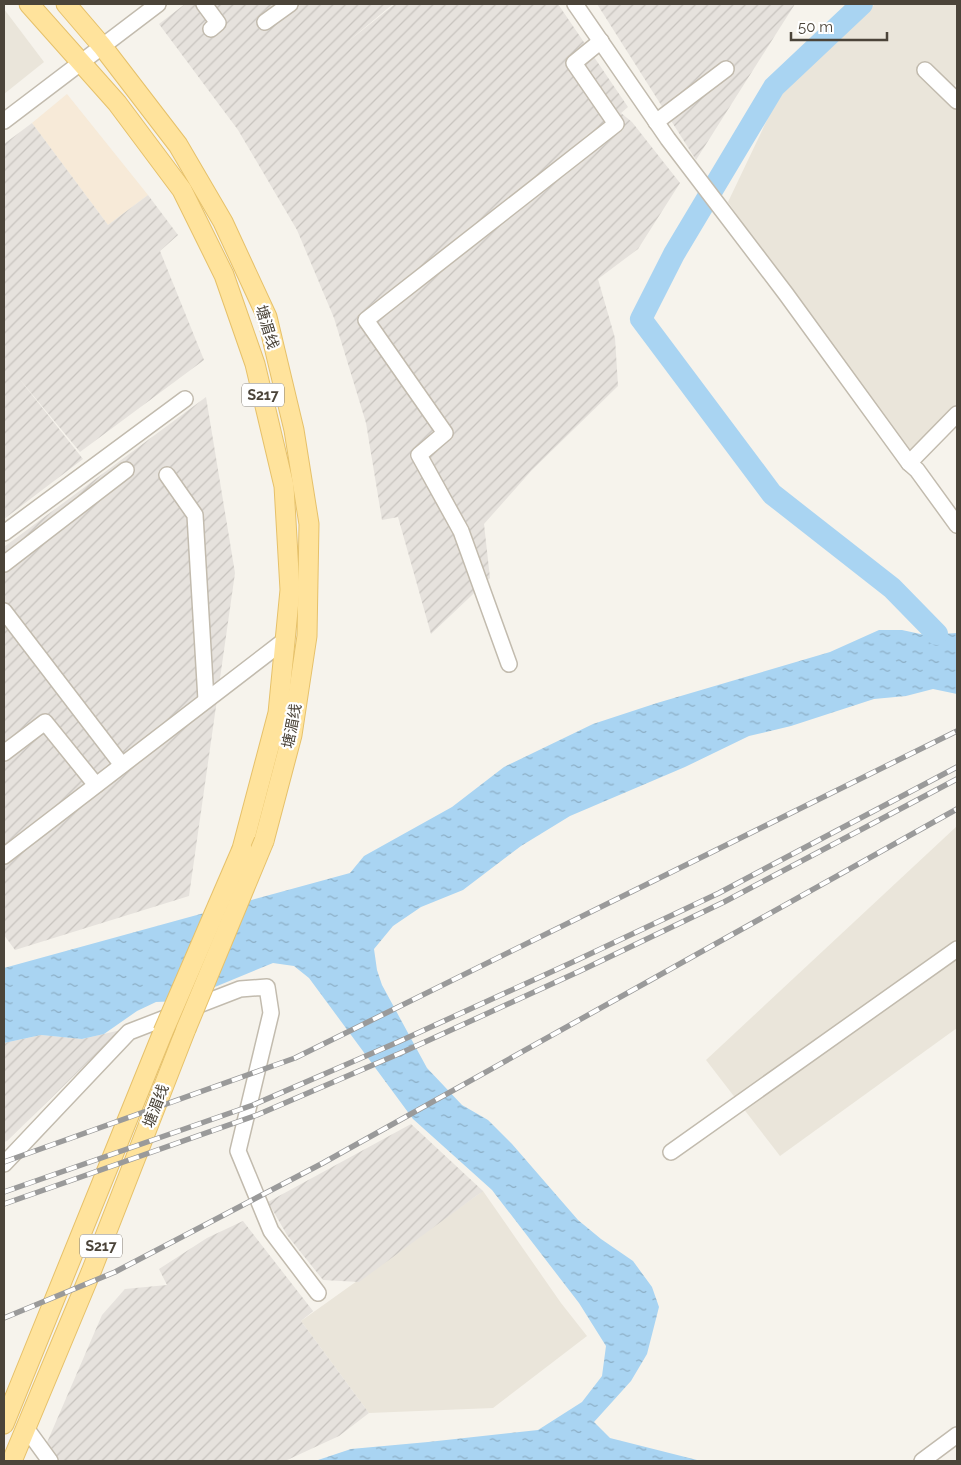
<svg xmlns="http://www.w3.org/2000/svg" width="961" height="1465" font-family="Raleway,'Noto Sans SC',sans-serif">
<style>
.residential{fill:#eae5da}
.commercial{fill:#f7ead8}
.industrial{fill:url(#industrial-furrows)}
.water{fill:url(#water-ripples)}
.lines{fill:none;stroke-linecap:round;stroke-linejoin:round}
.river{stroke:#a9d4f2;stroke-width:22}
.minor-casing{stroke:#c2bbae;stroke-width:18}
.major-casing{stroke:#e6c16a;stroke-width:21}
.minor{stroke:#fff;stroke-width:15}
.major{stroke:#ffe39c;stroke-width:19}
.rail-casing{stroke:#9a9a9a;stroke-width:5.5}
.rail{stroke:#fff;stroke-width:4;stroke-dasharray:11;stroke-linecap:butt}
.major-bridge-casing{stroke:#e6c16a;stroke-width:21;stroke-linecap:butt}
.major-bridge{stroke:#ffe39c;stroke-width:19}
.labels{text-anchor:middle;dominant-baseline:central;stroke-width:4.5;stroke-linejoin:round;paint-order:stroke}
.shield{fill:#fff;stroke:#817c74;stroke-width:1}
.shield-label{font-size:14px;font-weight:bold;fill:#4b4439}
.street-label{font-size:15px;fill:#4b4439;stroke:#fff}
</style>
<defs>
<pattern id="industrial-furrows" width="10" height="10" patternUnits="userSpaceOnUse" patternTransform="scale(1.25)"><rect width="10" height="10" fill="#e6e2dd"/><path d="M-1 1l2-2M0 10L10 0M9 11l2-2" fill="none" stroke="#c7c3be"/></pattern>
<pattern id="water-ripples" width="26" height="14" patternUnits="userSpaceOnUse" patternTransform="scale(1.25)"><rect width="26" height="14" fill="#a9d4f2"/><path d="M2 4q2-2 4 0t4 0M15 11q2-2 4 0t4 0" fill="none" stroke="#8caec5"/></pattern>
</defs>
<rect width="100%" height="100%" fill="#f6f3ec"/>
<g class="residential">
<path d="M875,4h82v79l-9,9 9,9v313l-48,49 -181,-261 50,-105z"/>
<path d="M4,9l40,53 -40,32z"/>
<path d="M957,826v202l-177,128 -74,-96z"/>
<path d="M483,1191l78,112 26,33 -94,72 -124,5 -68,-92z"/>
</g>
<path class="commercial" d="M67,94l81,101 -40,30 -76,-102z"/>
<g class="industrial">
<path d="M185,4h208l-48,40 50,-40h163l70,103 -7,6 11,9 48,61 -42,66 -40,30 17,59 3,48 -86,84 -48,54 6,54 -59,56 -33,-117 -16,3 -16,-97 -32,-105 -37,-88 -59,-100 -79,-106z"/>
<path d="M597,4h198l-99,156z"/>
<path d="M32,123l76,102 40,-30 30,40 -18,16 44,109 -124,92 -63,-76 66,83 -79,60v-375z"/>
<path d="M206,397l29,176 -46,323 -174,54 -11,-15v-388z"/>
<path d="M121,1030l-114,111 -3,1v-99l37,-8 41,4z"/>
<path d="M411,1124l72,67 -124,91 -36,-2 -36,-45 -19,-33z"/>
<path d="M243,1221l70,90 -12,10 68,92 -30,23 -54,25h-246l63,-146 23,-26 42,-4 -8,-16 48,-31z"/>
</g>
<path class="water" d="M879,630h23l23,5 32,-2v61l-24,-5 -27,7 -32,3 -83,27 -42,10 -64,31 -115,49 -49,30 -58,44 -42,17 -28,19 -19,23 3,21 5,15 45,83 35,37 26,15 24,24 66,76 23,19 32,22 19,26 7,20 -12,47 -16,27 -37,41 16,16 91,23h-386l36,-12 77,-7 110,-12 44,-28 20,-26 4,-30 -27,-43 -87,-113 -79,-71 -104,-141 -15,-12 -21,-3 -92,38 -25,1 -19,9 -33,23 -22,5 -41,-4 -37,8v-75l346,-95 14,-17 88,-49 52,-40 89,-43 64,-21 173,-51z"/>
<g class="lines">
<path class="river" d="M862,4l-88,83 -100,167 -33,65 131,175 120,94 45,46"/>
<defs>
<g id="minor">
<path d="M204,4l14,19 -7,6"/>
<path d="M575,4l93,135 118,155 123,169 8,7 40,55"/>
<path d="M265,22l25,-18"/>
<path d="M925,70l32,31"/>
<path d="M4,121l154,-117"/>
<path d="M656,122l70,-53"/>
<path d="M909,463l48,-49"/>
<path d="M167,475l28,40 11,185"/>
<path d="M4,533l181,-134"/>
<path d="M4,564l122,-94"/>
<path d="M4,611l118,154"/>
<path d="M509,664l-48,-133 -42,-76 26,-22 -79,-113 250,-196 -42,-61 27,-22"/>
<path d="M4,753l41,-31 51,63"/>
<path d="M4,856l281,-216"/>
<path d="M671,1152l286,-203"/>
<path d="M4,1164l125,-132 111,-43 27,-2 4,26 -33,138 33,80 47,62"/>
<path d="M26,1428l24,33"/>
<path d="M922,1461l35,-26"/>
</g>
<g id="major">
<path d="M29,4l88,99 65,87 42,85 31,89 29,122 6,104 -12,123 -36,136"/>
<path d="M66,4l36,42 76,99 45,77 44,95 27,113 15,94 -2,112 -15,99 -28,106"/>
<path d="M4,1424l159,-392"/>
<path d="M12,1461l79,-189 95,-243"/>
</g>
</defs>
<use href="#minor" class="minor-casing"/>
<use href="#major" class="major-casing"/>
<use href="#minor" class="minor"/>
<use href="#major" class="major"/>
<defs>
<g id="rail">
<path d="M4,1162l291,-104 662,-327"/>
<path d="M4,1192l249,-87 145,-63 177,-81 144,-68 238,-126"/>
<path d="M4,1204l253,-89 146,-63 177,-81 144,-69 233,-123"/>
<path d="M4,1318l111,-46 208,-109 634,-354"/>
</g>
</defs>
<use href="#rail" class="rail-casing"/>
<use href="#rail" class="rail"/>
<defs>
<g id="major-bridge">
<path d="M186,1029l78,-188"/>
<path d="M163,1032l79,-183"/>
</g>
</defs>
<use href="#major-bridge" class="major-bridge-casing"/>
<use href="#major-bridge" class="major-bridge"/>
</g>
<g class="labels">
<g class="shield">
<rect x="242" y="383.5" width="42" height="23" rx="4"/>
<rect x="80" y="1234.5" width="42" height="23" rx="4"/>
</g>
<g class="shield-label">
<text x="263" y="395">S217</text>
<text x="101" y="1246">S217</text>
</g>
<g class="street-label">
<text transform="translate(267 327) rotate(73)">塘湄线</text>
<text transform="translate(292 726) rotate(-79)">塘湄线</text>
<text transform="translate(156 1106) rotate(-69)">塘湄线</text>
</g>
</g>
<rect width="961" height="1465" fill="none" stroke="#4b4439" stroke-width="10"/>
<path d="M791 32v8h96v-8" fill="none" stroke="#4b4439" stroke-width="2.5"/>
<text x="798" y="32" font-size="15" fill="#4b4439" stroke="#ffffff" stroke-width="4" paint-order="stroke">50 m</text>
</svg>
